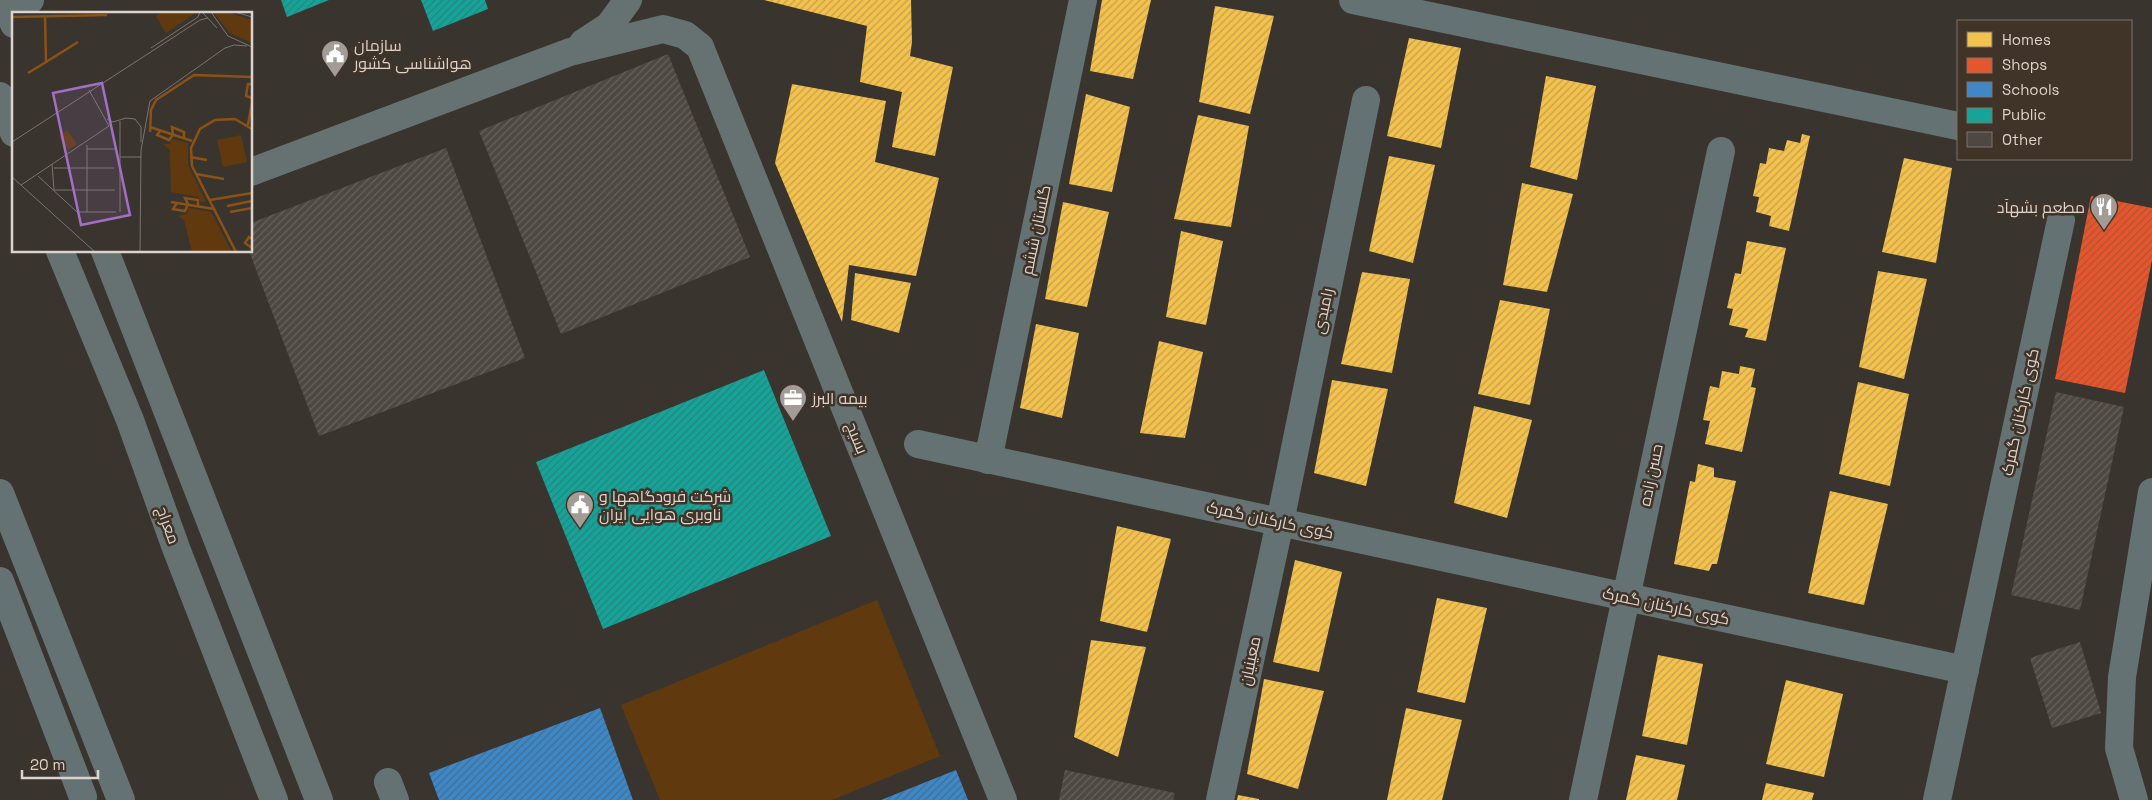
<svg xmlns="http://www.w3.org/2000/svg" width="2152" height="800" font-family="'Space Grotesk',Cairo,sans-serif">
<style>
.green{fill:#61390f}
.homes{fill:url(#homes-hatch)}
.shops{fill:url(#shops-hatch)}
.schools{fill:url(#schools-hatch)}
.public{fill:url(#public-hatch)}
.building{fill:url(#building-hatch)}
.lines{fill:none;stroke-linecap:round;stroke-linejoin:round}
.minor{stroke:#657273;stroke-width:28}
.major{stroke:#657271;stroke-width:28}
.labels{text-anchor:middle;dominant-baseline:central;stroke-width:5;stroke-linejoin:round;paint-order:stroke}
.poi-label{font-size:16px;fill:#dcd3cd;stroke:#403328;text-anchor:start}
.street-label{font-size:16px;fill:#dcd3cd;stroke:#403328}
.inset-river{fill:none;stroke:#8b5215;stroke-width:2.5}
.inset-road{fill:none;stroke:#7b746e;stroke-width:1}
.view{fill:#a26fc5;fill-opacity:0.15;stroke:#a26fc5;stroke-width:2.5}
.inset-edge{fill:none;stroke:#dcd3cd;stroke-width:2.5}
</style>
<defs>
<pattern id="homes-hatch" width="6" height="6" patternUnits="userSpaceOnUse" patternTransform="scale(1.25)"><rect width="6" height="6" fill="#f2c14e"/><path d="M-1 1l2-2M0 6l6-6M5 7l2-2" fill="none" stroke="#c6a04a"/></pattern>
<pattern id="shops-hatch" width="6" height="6" patternUnits="userSpaceOnUse" patternTransform="scale(1.25)"><rect width="6" height="6" fill="#e4572e"/><path d="M-1 1l2-2M0 6l6-6M5 7l2-2" fill="none" stroke="#b35033"/></pattern>
<pattern id="schools-hatch" width="6" height="6" patternUnits="userSpaceOnUse" patternTransform="scale(1.25)"><rect width="6" height="6" fill="#3f88c5"/><path d="M-1 1l2-2M0 6l6-6M5 7l2-2" fill="none" stroke="#406e96"/></pattern>
<pattern id="public-hatch" width="6" height="6" patternUnits="userSpaceOnUse" patternTransform="scale(1.25)"><rect width="6" height="6" fill="#17a398"/><path d="M-1 1l2-2M0 6l6-6M5 7l2-2" fill="none" stroke="#24857d"/></pattern>
<pattern id="building-hatch" width="6" height="6" patternUnits="userSpaceOnUse" patternTransform="scale(1.25)"><rect width="6" height="6" fill="#4e4842"/><path d="M-1 1l2-2M0 6l6-6M5 7l2-2" fill="none" stroke="#67625c"/></pattern>
</defs>
<rect width="100%" height="100%" fill="#3a342e"/>
<path class="green" d="M877,600l63,156 -108,44h-172l-39,-95z"/>
<g class="homes">
<path d="M764,0h147l1,42 -2,14 43,11 -18,89 -43,-9 10,-55 -42,-10 7,-56z"/>
<path d="M1102,0h49l-18,79 -43,-8z"/>
<path d="M1215,6l59,10 -24,98 -51,-12z"/>
<path d="M1409,38l52,10 -20,100 -54,-12z"/>
<path d="M1546,76l50,10 -19,94 -47,-13z"/>
<path d="M792,84l94,17 -11,61 64,16 -23,98 -67,-11 -7,57 -67,-159z"/>
<path d="M1086,94l44,13 -18,85 -43,-8z"/>
<path d="M1198,115l51,11 -18,101 -57,-8z"/>
<path d="M1802,134l8,2 -21,95 -20,-5 2,-10 -15,-4 3,-15 -6,-1 7,-33 6,1 3,-16 15,3 3,-11 13,3z"/>
<path d="M1389,156l46,9 -22,98 -44,-12z"/>
<path d="M1904,158l48,10 -16,95 -54,-11z"/>
<path d="M1522,183l51,11 -26,98 -44,-7z"/>
<path d="M1063,202l46,10 -22,95 -42,-8z"/>
<path d="M1181,231l42,10 -17,84 -40,-8z"/>
<path d="M1747,241l39,7 -20,93 -21,-4 3,-8 -19,-4 4,-16 -6,-1 8,-35 6,1z"/>
<path d="M1878,271l49,8 -23,100 -45,-12z"/>
<path d="M1362,272l48,7 -18,94 -51,-9z"/>
<path d="M855,273l56,10 -12,50 -48,-13z"/>
<path d="M1500,300l50,9 -20,96 -52,-11z"/>
<path d="M1036,324l43,9 -17,85 -42,-10z"/>
<path d="M1159,341l44,11 -18,86 -45,-5z"/>
<path d="M1740,366l15,3 -4,18 5,1 -14,64 -37,-8 5,-23 -7,-1 7,-34 9,2 3,-17 17,3z"/>
<path d="M1332,380l56,9 -22,97 -52,-13z"/>
<path d="M1858,382l51,12 -19,92 -51,-12z"/>
<path d="M1474,406l58,14 -25,98 -53,-15z"/>
<path d="M1698,464l16,4v9l22,4 -19,83h-5l-3,7 -35,-7 16,-83 5,1z"/>
<path d="M1830,491l58,13 -24,101 -56,-12z"/>
<path d="M1117,526l54,13 -24,93 -47,-11z"/>
<path d="M1295,560l47,12 -23,100 -46,-10z"/>
<path d="M1437,598l50,10 -22,95 -48,-11z"/>
<path d="M1091,640l55,7 -28,110 -44,-20z"/>
<path d="M1658,655l45,9 -16,81 -45,-9z"/>
<path d="M1264,679l60,12 -26,98 -51,-15z"/>
<path d="M1786,680l57,14 -19,83 -58,-13z"/>
<path d="M1406,708l56,12 -20,80h-55z"/>
<path d="M1636,755l49,10 -8,35h-51z"/>
<path d="M1766,783l48,10 -2,7h-50z"/>
<path d="M1238,795l21,4v1h-22z"/>
</g>
<path class="shops" d="M2091,196l61,12v52l-27,133 -70,-14z"/>
<g class="schools">
<path d="M600,708l33,92h-194l-10,-27z"/>
<path d="M956,770l12,30h-87z"/>
</g>
<g class="public">
<path d="M281,0h48l-42,17z"/>
<path d="M421,0h64l3,9 -55,22z"/>
<path d="M764,370l67,166 -228,93 -67,-167z"/>
</g>
<g class="building">
<path d="M668,54l82,203 -189,77 -82,-203z"/>
<path d="M446,148l79,210 -206,78 -70,-185h2v-28z"/>
<path d="M2056,392l68,15 -44,203 -69,-15z"/>
<path d="M2080,642l21,71 -49,15 -22,-70z"/>
<path d="M1065,770l110,23 -2,7h-114z"/>
</g>
<g class="lines">
<g class="minor">
<path d="M1353,0l605,126"/>
<path d="M8,9l22,-9"/>
<path d="M918,444l1047,226"/>
<path d="M988,460l95,-460"/>
<path d="M0,493l121,307"/>
<path d="M0,581l83,216"/>
<path d="M388,782l7,18"/>
<path d="M1220,800l60,-278 86,-422"/>
<path d="M1583,800l138,-649"/>
<path d="M1937,800l124,-580"/>
<path d="M2134,800l-15,-52 3,-71 30,-185"/>
</g>
<g class="major">
<path d="M4,0l10,24"/>
<path d="M583,43l26,-17 19,-26"/>
<path d="M0,96l14,37"/>
<path d="M251,172l319,-120 93,-23 22,6 15,12 303,753"/>
<path d="M60,251l70,169 46,128 98,252"/>
<path d="M105,251l214,549"/>
</g>
</g>
<defs>
<symbol id="civic-pin" viewBox="-11 -11 22 30"><path d="M0 17L-7.5 6A9.5 9.5 0 1 1 7.5 6Z" fill="#a39b95" stroke="#403328"/><path d="M-.6-6.5H3V-4.5H.6V-3L4-1V1h2V6H-6V1h2V-1L-.6-3ZM-1.2 2.5V6h2.4V2.5Z" fill="#fff"/></symbol>
<symbol id="restaurant-pin" viewBox="-11 -11 22 30"><path d="M0 17L-7.5 6A9.5 9.5 0 1 1 7.5 6Z" fill="#a39b95" stroke="#403328"/><path d="M-5-6h1v4h1v-4h1v4h1v-4h1v5L-1.5 .5V6h-2V.5L-5-1ZM5-6V6H3V1.5H1.5Q1.5-4 5-6Z" fill="#fff"/></symbol>
<symbol id="office-pin" viewBox="-11 -11 22 30"><path d="M0 17L-7.5 6A9.5 9.5 0 1 1 7.5 6Z" fill="#a39b95" stroke="#403328"/><path d="M-6-3h4V-5.5h4V-3h4V5H-6ZM-1-4.5V-3h2v-1.5ZM-6 0V1H6V0Z" fill="#fff"/></symbol>
</defs>
<g fill-rule="evenodd">
<use href="#civic-pin" x="319" y="38" width="32" height="43"/>
<use href="#restaurant-pin" x="2088" y="191" width="32" height="43"/>
<use href="#office-pin" x="777" y="382" width="32" height="43"/>
<use href="#civic-pin" x="564" y="489" width="32" height="43"/>
</g>
<g class="labels">
<g class="poi-label">
<text x="354" y="45">سازمان<tspan x="354" dy="18">هواشناسی کشور</tspan></text>
<text x="2085" y="207" text-anchor="end">مطعم بشهآد</text>
<text x="812" y="398">بیمه البرز</text>
<text x="599" y="496">شرکت فرودگاهها و<tspan x="599" dy="18">ناوبری هوایی ایران</tspan></text>
</g>
<g class="street-label">
<text transform="translate(1036 230) rotate(-78)">گلستان ششم</text>
<text transform="translate(1323 311) rotate(-78)">رامبدی</text>
<text transform="translate(2020 412) rotate(-78)">کوی کارکنان گمرک</text>
<text transform="translate(857 438) rotate(68)">بسیج</text>
<text transform="translate(1651 475) rotate(-78)">حسن زاده</text>
<text transform="translate(1270 520) rotate(12)">کوی کارکنان گمرک</text>
<text transform="translate(168 525) rotate(70)">معراج</text>
<text transform="translate(1666 606) rotate(12)">کوی کارکنان گمرک</text>
<text transform="translate(1250 661) rotate(-78)">معینیان</text>
</g>
</g>
<g transform="translate(12 12)">
<rect width="240" height="240" fill="#3a342e"/>
<path d="M229,123l6,27 -24,5 -6,-27zM160,127l16,4v22l18,37h-6l-1,-5 -28,-5 -1,-42 -7,-6h7zM176,196l23,4 21,40h-40l-8,-32 -6,-4 9,-2z" fill="#61390f"/>
<path d="M151,0h34l-31,21 -10,-17zM201,0h14l25,8v23l-22,-10zM55,118l10,14 -9,6 -9,-14z" fill="#61390f"/>
<path class="inset-river" d="M0,5l95,-2M34,50l32,-20M16,61l18,-11 -1,-46M240,72h-4l-2,12 6,2M236,113l4,-22M138,115l42,14M149,118l-4,5 12,5 4,-5 -1,-8 12,5v6M138,120l1,-22 5,-10 38,-25 58,2M178,145l17,3M184,162l28,5M198,188l42,-7M159,190l43,7M165,191l-4,6 12,2 3,-7 -3,-6 13,2v6M215,194l25,-5M218,200l22,-4M240,227l-3,-2 -4,6 7,5M224,240l-44,-86 -1,-18 9,-19 15,-9 20,-1 17,10"/>
<path class="inset-road" d="M190,0l15,16M199,0l17,24 24,11M223,0l17,5M139,36l47,-31 2,-5M95,107l6,3 13,-4 9,1 6,8v15M108,109v91M0,130l188,-122 8,-2M75,137h30M108,145h21M40,152l2,26h61M42,156h60M26,164l39,36h39M0,165l83,75M9,173l88,-59 -20,-36M75,200v-67M128,240l1,-102 9,-49 75,-53 9,-3 13,1"/>
<path class="view" d="M90,71l28,132 -49,10 -28,-132z"/>
<rect width="240" height="240" class="inset-edge"/>
</g>
<rect x="1957" y="20" width="175" height="140" fill="#403328" stroke="#7e736a"/>
<rect x="1967" y="32" width="25" height="15" fill="#f2c14e" stroke="#7e736a"/>
<text x="2002" y="45" font-size="15" fill="#dcd3cd">Homes</text>
<rect x="1967" y="58" width="25" height="15" fill="#e4572e" stroke="#7e736a"/>
<text x="2002" y="70" font-size="15" fill="#dcd3cd">Shops</text>
<rect x="1967" y="82" width="25" height="15" fill="#3f88c5" stroke="#7e736a"/>
<text x="2002" y="95" font-size="15" fill="#dcd3cd">Schools</text>
<rect x="1967" y="108" width="25" height="15" fill="#17a398" stroke="#7e736a"/>
<text x="2002" y="120" font-size="15" fill="#dcd3cd">Public</text>
<rect x="1967" y="132" width="25" height="15" fill="#4e4842" stroke="#7e736a"/>
<text x="2002" y="145" font-size="15" fill="#dcd3cd">Other</text>
<path d="M22 770v8h76v-8" fill="none" stroke="#dcd3cd" stroke-width="2.5"/>
<text x="30" y="770" font-size="15" fill="#dcd3cd" stroke="#403328" stroke-width="4" paint-order="stroke">20 m</text>
</svg>
